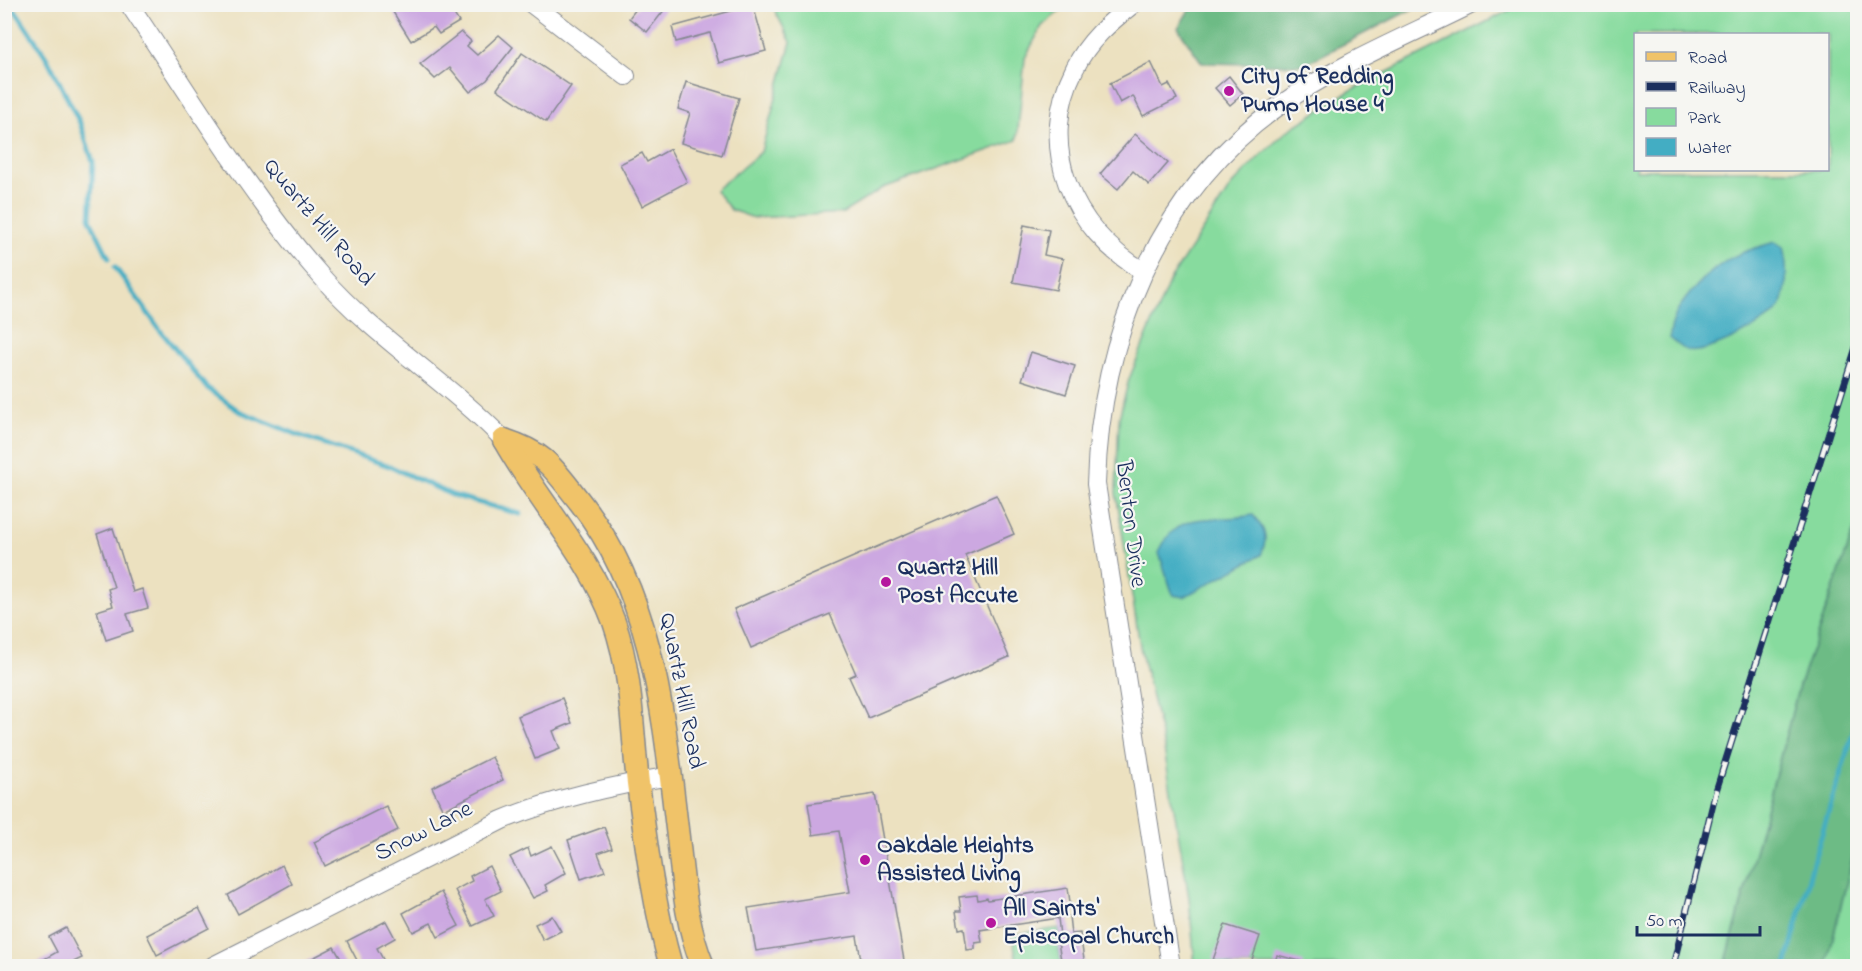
<svg xmlns="http://www.w3.org/2000/svg" width="1862" height="971" font-family="'Indie Flower',sans-serif">
<style>
.green{fill:#87db9e;stroke:#51857e;stroke-width:1.5;fill-rule:evenodd}
.forest{fill:#6dbb85;stroke:#447572;stroke-width:1.5}
.water{fill:#43adc3;stroke:#2f6e90;stroke-width:1.5}
.lines{fill:none;stroke-linecap:round;stroke-linejoin:round}
.stream{stroke:#43adc3;stroke-width:5}
.building{fill:#cca8e1}
.minor-casing{stroke:#84888f;stroke-width:20}
.major-casing{stroke:#84888f;stroke-width:25}
.minor{stroke:#fff;stroke-width:18}
.major{stroke:#f0c369;stroke-width:22}
.rail-casing{stroke:#1b2f5e;stroke-width:7}
.rail{stroke:#f6f6f2;stroke-width:4.5;stroke-dasharray:14;stroke-linecap:butt}
.poi-dot{fill:#b5179e;stroke:#f6f6f2;stroke-width:2}
.labels{text-anchor:middle;dominant-baseline:central;stroke-width:4.5;stroke-linejoin:round;paint-order:stroke}
.poi-label{font-size:24px;font-weight:bold;fill:#1b2f5e;stroke:#f6f6f2;text-anchor:start}
.street-label{font-size:24px;fill:#1b2f5e;stroke:#f6f6f2}
</style>
<rect width="100%" height="100%" fill="#f6f6f2"/>
<filter id="ink" filterUnits="userSpaceOnUse"><feTurbulence type="fractalNoise" baseFrequency=".0167" numOctaves="2"/><feDisplacementMap in="SourceGraphic" scale="12" xChannelSelector="R" yChannelSelector="G"/><feConvolveMatrix kernelMatrix="1 2 1 2 8 2 1 2 1" color-interpolation-filters="sRGB"/></filter>
<filter id="wash" filterUnits="userSpaceOnUse"><feTurbulence type="fractalNoise" baseFrequency=".008" numOctaves="4" result="noise"/><feDisplacementMap in="SourceGraphic" scale="24" xChannelSelector="R" yChannelSelector="G"/><feGaussianBlur stdDeviation="1.35" result="paint"/><feColorMatrix in="noise" values="0 0 0 0 0 0 0 0 0 0 0 0 0 0 0 0 0 1.4 0 .05"/><feComposite in="paint" operator="in"/></filter>
<g filter="url(#wash)">
<rect width="100%" height="100%" fill="#ece1c0"/>
<g class="green">
<path d="M772,5h295l-25,21 -17,32 -8,82 -134,48 -40,25 -89,5 -23,-8 -16,-20 46,-38 30,-110z"/>
<path d="M1520,5h337v517l-58,164 -74,280h-530l-6,-68 -26,-155 -22,-91 -25,-159 3,-75 10,-39 41,-99 61,-94 27,-28 29,-27 61,-39zM1636,34h192v136h-192z"/>
<path d="M1857,840v126h-31z"/>
<path d="M1059,928l1,8 -3,1 5,29h-44l-6,-31z"/>
</g>
<g class="forest">
<path d="M1192,5v-1l228,1 -117,60 -101,-2 -24,-35z"/>
<path d="M1857,522v318l-31,126h-101l74,-280z"/>
</g>
<g class="water">
<path d="M1775,242l8,5c4,16 6,44 -3,60 -9,15 -73,48 -91,44 -6,-1 -14,-9 -19,-13 0,-31 36,-65 61,-80 13,-7 30,-12 44,-16z"/>
<path d="M1253,515c12,15 16,21 8,40l-77,42 -11,-2 -14,-42c18,-47 56,-29 94,-38z"/>
</g>
<g class="lines">
<g class="stream">
<path d="M11,4l36,54 33,65 13,39 -3,57 19,39"/>
<path d="M115,267l45,63 46,57 33,24 62,25 88,30 63,29 68,19"/>
<path d="M1786,966l28,-107 44,-142"/>
</g>
</g>
<g id="blocks">
<g class="building">
<path d="M388,4l60,1 11,17 -20,12 -5,-7 -23,14z"/>
<path d="M640,4h29l-22,28 -18,-14z"/>
<path d="M753,5l13,46 -47,12 -9,-30 -34,9 -4,-15z"/>
<path d="M461,32l10,9 -4,5 10,9 22,-20 14,12 -26,33 -17,12 -20,-24 -15,11 -15,-15z"/>
<path d="M522,53l49,33 -25,36 -49,-33z"/>
<path d="M1151,62l12,25 6,-3 8,15 -34,17 -10,-20 -13,7 -10,-20z"/>
<path d="M1229,76l14,18 -13,11 -15,-17z"/>
<path d="M686,82l53,16 -17,57 -41,-12 9,-30 -12,-4z"/>
<path d="M1135,134l33,29 -19,22 -16,-14 -15,18 -18,-15z"/>
<path d="M670,149l17,33 -45,24 -22,-42 22,-11 5,9z"/>
<path d="M1024,225l25,5 -5,25 19,4 -7,31 -43,-8z"/>
<path d="M1031,352l44,14 -9,28 -44,-14z"/>
<path d="M996,495l18,39 -49,21 44,102 -141,61 -19,-41 7,-3 -26,-60 -79,34 -17,-39z"/>
<path d="M113,528l20,64 9,-3 6,19 -21,6 6,17 -27,9 -9,-29 16,-5 -5,-17 6,-2 -17,-53z"/>
<path d="M562,698l10,25 -19,8 7,18 -25,10 -17,-43z"/>
<path d="M492,757l11,23 -60,30 -11,-23z"/>
<path d="M875,794l30,172h-43l-5,-30 -101,15 -8,-43 102,-16 -11,-61 -26,4 -5,-31z"/>
<path d="M386,806l12,24 -73,36 -11,-24z"/>
<path d="M604,827l8,21 -14,5 7,18 -24,8 -13,-39z"/>
<path d="M552,846l14,27 -21,12 3,6 -15,7 -23,-41 18,-9 3,8z"/>
<path d="M282,865l10,19 -54,30 -10,-19z"/>
<path d="M489,866l12,25 -16,8 9,17 -21,10 -18,-36 17,-9 -2,-5z"/>
<path d="M1068,888l4,28h-3l2,18 9,-1 5,33h-23l-5,-30h3l-2,-18 -78,12 2,12 -7,1v6l-8,1 -3,-22 -5,1 -3,-18h5l-2,-14 18,-2 1,5 9,-2 1,2z"/>
<path d="M441,892l18,34 -21,11 -7,-14 -18,9 -10,-19z"/>
<path d="M199,908l10,20 -52,27 -10,-20z"/>
<path d="M552,916l9,15 -18,9 -8,-16z"/>
<path d="M386,921l9,17 -18,10 9,17 -26,1 -13,-25z"/>
<path d="M1225,925l35,11 -10,30h-16l-21,-6z"/>
<path d="M66,928l16,30 -17,8h-33l25,-14 -8,-15z"/>
<path d="M334,947l11,19 -46,-1z"/>
<path d="M1277,955l27,7 -1,4h-29z"/>
</g>
</g>
</g>
<g filter="url(#ink)">
<use href="#blocks" fill-opacity="0" stroke="#84888f" stroke-width="1.5"/>
<g class="lines">
<defs>
<g id="minor">
<path d="M129,4c62,92 119,189 192,272 54,62 126,105 183,164"/>
<path d="M532,4l94,72"/>
<path d="M1133,4c-23,18 -45,37 -58,64 -40,78 -3,162 68,203"/>
<path d="M213,966l289,-146c54,-22 111,-34 168,-44"/>
<path d="M1171,966l-75,-482c4,-144 62,-293 183,-378 59,-42 129,-70 193,-102"/>
</g>
<g id="major">
<path d="M504,440c43,14 49,28 76,62 75,95 84,219 98,335 5,44 8,89 25,129"/>
<path d="M504,440c35,63 85,114 110,182 18,51 18,109 24,161 8,61 16,125 33,183"/>
</g>
</defs>
<use href="#minor" class="minor-casing"/>
<use href="#major" class="major-casing"/>
<use href="#minor" class="minor"/>
<use href="#major" class="major"/>
<defs>
<path id="rail" d="M1673,966l43,-175 142,-450"/>
</defs>
<use href="#rail" class="rail-casing"/>
<use href="#rail" class="rail"/>
</g>
</g>
<g class="poi-dot">
<circle cx="1229" cy="91" r="6"/>
<circle cx="886" cy="582" r="6"/>
<circle cx="865" cy="860" r="6"/>
<circle cx="991" cy="923" r="6"/>
</g>
<g class="labels">
<g class="poi-label">
<text x="1241" y="77">City of Redding<tspan x="1241" dy="28">Pump House 4</tspan></text>
<text x="898" y="568">Quartz Hill<tspan x="898" dy="28">Post Accute</tspan></text>
<text x="877" y="846">Oakdale Heights<tspan x="877" dy="28">Assisted Living</tspan></text>
<text x="1003" y="909">All Saints'<tspan x="1003" dy="28">Episcopal Church</tspan></text>
</g>
<g class="street-label">
<text transform="translate(318 223) rotate(50)">Quartz Hill Road</text>
<text transform="translate(1130 524) rotate(83)">Benton Drive</text>
<text transform="translate(681 691) rotate(79)">Quartz Hill Road</text>
<text transform="translate(424 832) rotate(-27)">Snow Lane</text>
</g>
</g>
<rect width="1862" height="971" fill="none" stroke="#f6f6f2" stroke-width="24"/>
<rect x="1634" y="33" width="195" height="138" fill="#f6f6f2" stroke="#9ea6b7" stroke-width="1.5"/>
<rect x="1646" y="52" width="30" height="9" fill="#f0c369" stroke="#9ea6b7" stroke-width="1.5"/>
<text x="1688" y="63" font-size="18" fill="#1b2f5e">Road</text>
<rect x="1646" y="82" width="30" height="9" fill="#1b2f5e" stroke="#9ea6b7" stroke-width="1.5"/>
<text x="1688" y="93" font-size="18" fill="#1b2f5e">Railway</text>
<rect x="1646" y="108" width="30" height="18" fill="#87db9e" stroke="#9ea6b7" stroke-width="1.5"/>
<text x="1688" y="123" font-size="18" fill="#1b2f5e">Park</text>
<rect x="1646" y="138" width="30" height="18" fill="#43adc3" stroke="#9ea6b7" stroke-width="1.5"/>
<text x="1688" y="153" font-size="18" fill="#1b2f5e">Water</text>
<path d="M1637 926v9h123v-9" fill="none" stroke="#1b2f5e" stroke-width="3"/>
<text x="1646" y="926" font-size="18" fill="#1b2f5e" stroke="#f6f6f2" stroke-width="4.5" paint-order="stroke">50 m</text>
</svg>
